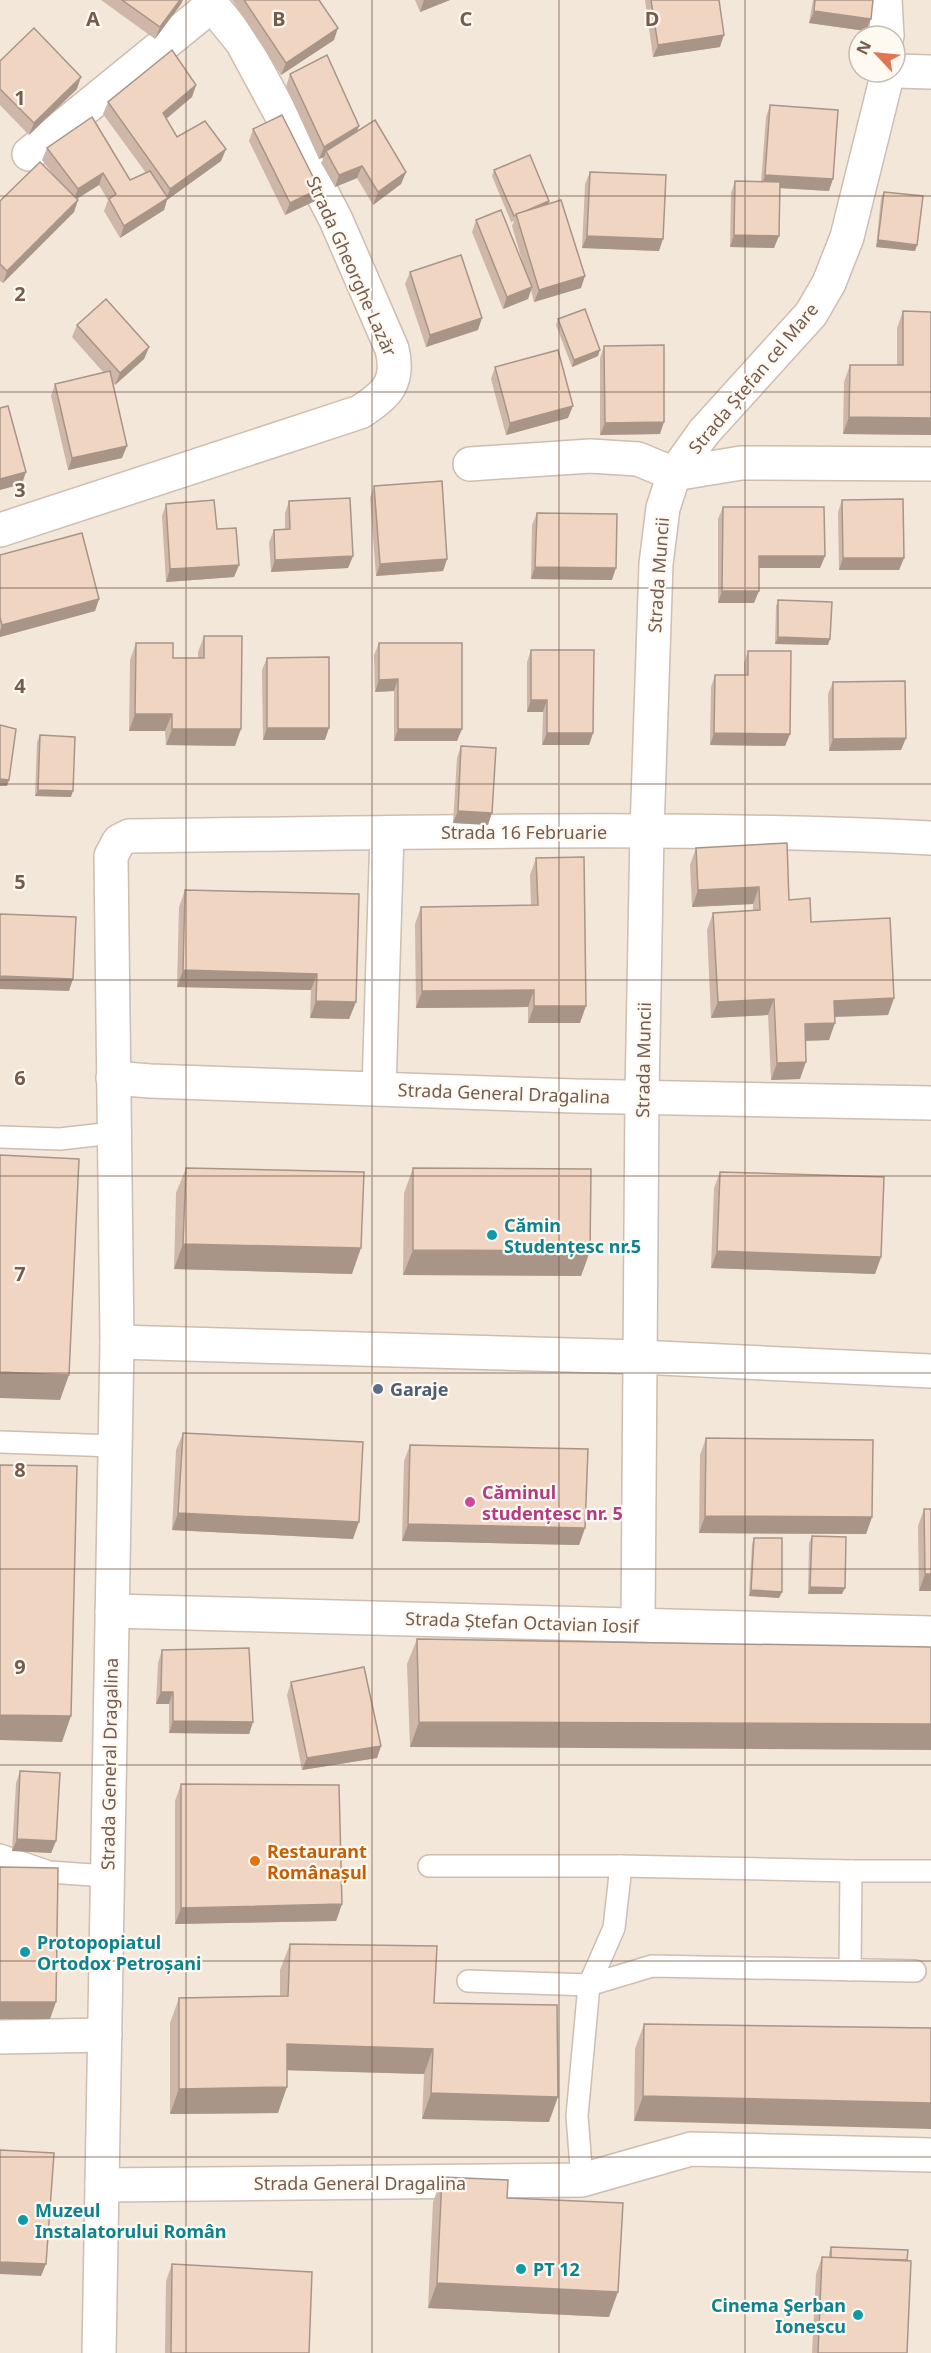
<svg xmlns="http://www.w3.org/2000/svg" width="931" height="2353" font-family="'Noto Sans',sans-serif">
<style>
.residential{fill:#f3e7d9;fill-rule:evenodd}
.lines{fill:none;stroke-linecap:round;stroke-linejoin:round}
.service-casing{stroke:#cebdb0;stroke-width:24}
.minor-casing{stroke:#cebdb0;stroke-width:36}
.service{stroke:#fff;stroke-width:21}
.minor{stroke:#fff;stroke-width:33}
.wall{fill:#ceb7a8}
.shaded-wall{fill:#a89588}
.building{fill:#f0d5c3;stroke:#a89588;stroke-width:1.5}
.grid{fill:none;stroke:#765c4e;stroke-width:1.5;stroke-opacity:0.55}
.culture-dot{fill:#0f9aa8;stroke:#fef9f1;stroke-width:2}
.service-dot{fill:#5c6f8a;stroke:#fef9f1;stroke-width:2}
.hotel-dot{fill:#d1479c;stroke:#fef9f1;stroke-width:2}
.food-dot{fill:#e8710a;stroke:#fef9f1;stroke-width:2}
.labels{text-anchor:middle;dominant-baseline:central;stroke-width:4.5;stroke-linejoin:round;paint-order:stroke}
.street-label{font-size:18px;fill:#765c4e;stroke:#fef9f1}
.culture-label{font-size:18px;font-weight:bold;fill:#0d838f;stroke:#fef9f1;text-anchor:start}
.service-label{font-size:18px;font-weight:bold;fill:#4e5e75;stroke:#fef9f1;text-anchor:start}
.hotel-label{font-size:18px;font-weight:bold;fill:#b23c85;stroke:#fef9f1;text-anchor:start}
.food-label{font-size:18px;font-weight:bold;fill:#c56008;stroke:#fef9f1;text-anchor:start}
.grid-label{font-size:20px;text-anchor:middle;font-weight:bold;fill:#765c4e;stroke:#fef9f1;stroke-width:4.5;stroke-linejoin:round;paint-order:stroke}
</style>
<rect width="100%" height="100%" fill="#fcf5ea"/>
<path class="residential" d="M0,0h931v2353h-931zM859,36h36v36h-36z"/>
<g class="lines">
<defs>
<g id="service">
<path d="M0,1137l60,2 53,-6"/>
<path d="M0,1442l115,4"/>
<path d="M0,1855l49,17 58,4"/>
<path d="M429,1866h192l-7,62 -25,57"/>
<path d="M621,1866l230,5"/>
<path d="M850,1970l1,-99h80"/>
<path d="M468,1981l121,4 -12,131 5,64"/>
<path d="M589,1985l63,-19 263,5"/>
</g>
<g id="minor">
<path d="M885,0l2,36"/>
<path d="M895,71l36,1"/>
<path d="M29,154l183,-149"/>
<path d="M470,464l120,-8 48,3 36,15 67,-11 190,1"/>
<path d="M0,530l360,-118c27,-17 40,-30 32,-63l-56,-129 -54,-104 -40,-74 -34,-42"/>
<path d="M113,1078l37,3 424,15 357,7"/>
<path d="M379,1089l8,-256"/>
<path d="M117,1342l522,15 292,14"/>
<path d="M112,1611l819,22"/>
<path d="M638,1625l4,-529 5,-265 9,-267 7,-56 11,-34 30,-42 107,-118 18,-31 18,-46 41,-165"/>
<path d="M0,2037l105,-2"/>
<path d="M102,2185l480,-5 109,-31 240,6"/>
<path d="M99,2353l18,-1011 -6,-486 8,-15 10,-5c267,-3 535,-11 802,2"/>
</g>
</defs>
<use href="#service" class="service-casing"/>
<use href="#minor" class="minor-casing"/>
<use href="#service" class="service"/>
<use href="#minor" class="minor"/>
</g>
<g class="wall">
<path d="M101,0h79l1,4 -26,35z"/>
<path d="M232,0h87l15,40 -53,35z"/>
<path d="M415,0h35l-30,12z"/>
<path d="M645,0h74l1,47 -67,10z"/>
<path d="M813,0h60l-7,31 -57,-8z"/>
<path d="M0,61l77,28 -48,46 -29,-30z"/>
<path d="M290,74l116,98 -5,12 -28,21 -16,-27 -22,9 -14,-24 3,-6 -5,2 -33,-72z"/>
<path d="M196,85l-4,12 -26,21 11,19 49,12 -5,12 -54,39 -3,10 -44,28 -16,-27 4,-11 -9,-15 -22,14 1,1 -4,12 -71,71 -3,-2v-80l55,-24 -13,-17 5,-12 83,32 16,-7 -43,-59 5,-12z"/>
<path d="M770,105l59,86 -49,-3 -6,60 -44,-1 1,-54 4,-12 26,1 5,-65z"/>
<path d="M253,129l66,60 -4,12 -30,14 -36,-74z"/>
<path d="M494,170l55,31 -1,4 33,83 -47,14 -3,-12 -3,9 -25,10 -31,-77 4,-12 47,44 -11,-38 2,-5 -3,1 -19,-46z"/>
<path d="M590,172l69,79 -77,-3 3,-64z"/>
<path d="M884,192l33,53 -2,6 -39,-4 5,-49z"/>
<path d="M410,272l68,58 -52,17 -21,-63z"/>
<path d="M903,311l28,124 -88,-1 1,-52 6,-17h47v-37z"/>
<path d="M558,319l40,37 -26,11 -16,-42z"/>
<path d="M77,325l72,22 -5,12 -29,26 -3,-3 10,76 -54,12 -17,-74 4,-12 49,-11 -32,-36z"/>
<path d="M604,346l56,88 -60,1v-77z"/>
<path d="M495,367l73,51 -62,17 -15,-56z"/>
<path d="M374,486l73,73 -4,12 -67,5 -6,-78z"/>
<path d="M842,500l62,58 -5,12h-60l-1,-58z"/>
<path d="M289,501l64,55 -5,12 -77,4 -2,-30 5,-12 11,-1v-16z"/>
<path d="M166,504l51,25 22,36 -5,12 -68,5 -4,-66z"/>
<path d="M723,507l102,49 -5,12h-61l-5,35h-36v-84z"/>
<path d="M537,513l75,67 -81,-1 1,-54z"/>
<path d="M0,555l99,44 -4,12 -95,26z"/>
<path d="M778,600l50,45 -53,-1 1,-38z"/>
<path d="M204,636l31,110 -69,-1 -1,-14h-36l1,-71 6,-17 37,15h25v-6z"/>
<path d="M379,643l78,98h-63v-50l-19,1 -1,-37z"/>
<path d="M531,650l62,83 -4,12h-47l1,-33h-16v-50z"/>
<path d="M748,651l42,83 -5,12 -75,-1 1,-58 4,-12h29v-12z"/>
<path d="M267,658l58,82h-62l-1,-70z"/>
<path d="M833,682l73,56 -5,12 -72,1 -1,-57z"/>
<path d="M40,735l31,62 -36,-1 2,-54z"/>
<path d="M461,746l27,79 -35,-2 4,-65z"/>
<path d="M696,848l93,52 22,22 83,76 -6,17 -53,2 -6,23 -24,1 -5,38 -29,1 -3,-65 -57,3 -4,-88 6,-17 40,-3v-6l-61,3 -2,-42z"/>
<path d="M536,858l44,165h-52v-16l-112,1 -1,-84 6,-17 110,-1 -1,-31z"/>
<path d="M185,890l174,4 -3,108 -7,17 -39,-1 1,-28 -134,-3 2,-80z"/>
<path d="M186,1168l166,106 -178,-5 2,-76z"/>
<path d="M413,1168l177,83 -9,25 -178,-1 1,-82z"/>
<path d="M720,1172l161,85 -6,17 -164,-6 3,-80z"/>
<path d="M183,1433l170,106 -181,-9 4,-80z"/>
<path d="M706,1438l166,79 -6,17 -167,-1 1,-78z"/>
<path d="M410,1445l175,83 -6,17 -177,-4 2,-80z"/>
<path d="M924,1509l7,82h-12l-1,-65z"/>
<path d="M812,1536l30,58h-34l1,-51z"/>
<path d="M754,1538l28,54 -3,6 -30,-2 3,-52z"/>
<path d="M417,1639l514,8 -521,100 -3,-83z"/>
<path d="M162,1650l91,72 -4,12 -80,-1v-29h-13l2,-41z"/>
<path d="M291,1682l90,64 -4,12 -75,12 -15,-75z"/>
<path d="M20,1771l36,70 -5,12 -39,-2 4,-68z"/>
<path d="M181,1784l161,120 -6,17 -161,3v-123z"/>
<path d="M290,1944l144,59 115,119 -127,-3 2,-45 -137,-4 -9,43 -108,1v-91l9,-25 101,-2v-26z"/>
<path d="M644,2024l287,4 -297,93 1,-72z"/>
<path d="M442,2177l65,21 102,119 -181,-9 5,-106z"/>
<path d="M831,2247l76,106h-95l4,-79 6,-17h7v-4z"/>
<path d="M172,2264l137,89h-144l1,-72z"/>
</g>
<g class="shaded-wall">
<path d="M180,0h3l-2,4 -26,35 5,-12z"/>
<path d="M424,0h26l-30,12z"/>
<path d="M814,11l57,8 -5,12 -57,-8z"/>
<path d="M338,28l-4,12 -53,35 5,-12z"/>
<path d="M724,35l-4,12 -67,10 5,-12z"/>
<path d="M81,77l-4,12 -48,46 5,-12z"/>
<path d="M196,85l-4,12 -33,28 4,-12z"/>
<path d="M359,126l-4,12 -29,13 -2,6 -5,2 5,-12z"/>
<path d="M226,149l-5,12 -54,39 -3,10 -44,28 4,-12 42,-27 4,-10z"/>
<path d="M362,166l-5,12 -22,9 4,-12z"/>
<path d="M406,172l-5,12 -28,21 5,-13z"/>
<path d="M103,173l-4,12 -26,16 5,-12z"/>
<path d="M765,175l68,4 -4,12 -68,-4z"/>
<path d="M319,189l-4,12 -30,14 5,-12z"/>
<path d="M78,200l-4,12 -71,71 4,-12z"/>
<path d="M549,201l-2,6 -31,8z"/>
<path d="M734,235l45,1 -5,12 -44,-1z"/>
<path d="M587,236l76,3 -4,12 -77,-3z"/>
<path d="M878,240l39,5 -2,6 -39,-4z"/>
<path d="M585,276l-4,12 -47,14 5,-12z"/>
<path d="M532,287l-4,12 -25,10 4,-12z"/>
<path d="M482,318l-4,12 -52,17 4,-12z"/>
<path d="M149,347l-5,12 -29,26 5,-12z"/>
<path d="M600,350l-2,6 -26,11 2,-7z"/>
<path d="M573,406l-5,12 -62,17 4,-12z"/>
<path d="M849,417l82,1v17l-88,-1z"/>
<path d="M664,422l-4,12 -60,1 5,-12z"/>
<path d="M127,446l-5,12 -54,12 4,-12z"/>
<path d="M26,472l-4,12 -22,6v-11z"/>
<path d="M353,556l-5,12 -77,4 4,-12z"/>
<path d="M759,556h66l-5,12h-65z"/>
<path d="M843,558h61l-5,12h-60z"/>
<path d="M447,559l-4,12 -67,5 4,-12z"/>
<path d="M239,565l-5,12 -68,5 4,-13z"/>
<path d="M535,567l81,1 -4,12 -81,-1z"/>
<path d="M722,591h37l-5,12h-36z"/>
<path d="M99,599l-4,12 -95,26v-6l2,-6z"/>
<path d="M778,637l52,2 -2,6 -53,-1z"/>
<path d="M398,679l-4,12 -19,1 4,-12z"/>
<path d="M531,700h16l-4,12h-16z"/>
<path d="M135,714h37l-7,17h-36z"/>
<path d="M267,728h62l-4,12h-62z"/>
<path d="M172,729h69l-6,17 -69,-1z"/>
<path d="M398,729h64l-5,12h-63z"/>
<path d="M547,733h46l-4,12h-47z"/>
<path d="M714,733l76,1 -5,12 -75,-1z"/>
<path d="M906,738l-5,12 -72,1 4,-12z"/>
<path d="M0,779l9,1 -2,6h-7z"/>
<path d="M38,790l35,1 -2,6 -36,-1z"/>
<path d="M458,811l34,2 -4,12 -35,-2z"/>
<path d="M759,887l-6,17 -61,3 6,-17z"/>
<path d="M183,970l134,4 -6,16 -134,-3z"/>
<path d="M0,976l73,3 -4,12 -69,-2z"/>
<path d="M534,990l-6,17 -112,1 6,-17z"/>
<path d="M894,998l-6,17 -60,2 6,-16z"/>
<path d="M774,999l-6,16 -57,3 7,-16z"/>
<path d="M316,1001l40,1 -7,17 -39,-1z"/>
<path d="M534,1006h52l-6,17h-52z"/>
<path d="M835,1023l-6,17 -30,1 6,-17z"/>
<path d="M806,1062l-6,17 -29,1 6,-17z"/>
<path d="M183,1244l178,4 -9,26 -178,-5z"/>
<path d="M413,1250l177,1 -9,25 -178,-1z"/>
<path d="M717,1251l164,6 -6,17 -164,-6z"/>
<path d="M0,1372l69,3 -9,25 -60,-2z"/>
<path d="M178,1513l181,9 -6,17 -181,-9z"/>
<path d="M705,1516l167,1 -6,17 -167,-1z"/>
<path d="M408,1524l177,4 -6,17 -177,-4z"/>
<path d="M925,1574h6v17h-12z"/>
<path d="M810,1587l35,1 -3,6h-34z"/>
<path d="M751,1590l31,2 -3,6 -30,-2z"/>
<path d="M161,1692h12l-4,12h-13z"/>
<path d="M0,1715l71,1 -9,26 -62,-2z"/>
<path d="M173,1721l80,1 -4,12 -80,-1z"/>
<path d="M419,1722l512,2v26l-521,-3z"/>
<path d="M381,1746l-4,12 -75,12 5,-12z"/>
<path d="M17,1839l39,2 -5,12 -39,-2z"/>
<path d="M342,1904l-6,17 -161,3 6,-16z"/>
<path d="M0,2002h56l-6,17h-50z"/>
<path d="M287,2044l146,5 -9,25 -146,-4z"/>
<path d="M287,2087l-9,26 -108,1 9,-25z"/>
<path d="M431,2093l127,4 -9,25 -127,-3z"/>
<path d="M643,2096l288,7v26l-297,-8z"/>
<path d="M0,2262l46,2 -5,12 -41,-2z"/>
<path d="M437,2283l181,9 -9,25 -181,-9z"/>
</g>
<g class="building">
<path d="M122,0h58l-20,27z"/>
<path d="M244,0h75l19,28 -52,35z"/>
<path d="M651,0h68l5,35 -66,10z"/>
<path d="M815,0h58l-2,19 -57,-8z"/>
<path d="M34,28l47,49 -47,46 -34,-34v-28z"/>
<path d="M172,50l24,35 -33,28 14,24 28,-16 21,28 -56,40 -62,-87z"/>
<path d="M327,55l32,71 -35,21 -34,-73z"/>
<path d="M770,105l68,5 -5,69 -68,-4z"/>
<path d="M282,115l37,74 -29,14 -37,-74z"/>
<path d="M92,117l38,63 20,-9 18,27 -44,28 -15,-27 7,-5 -13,-21 -25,16 -31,-41z"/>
<path d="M375,120l31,52 -28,20 -16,-26 -23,9 -13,-24z"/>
<path d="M530,155l19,46 -35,15 -20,-46z"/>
<path d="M40,162l38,38 -71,71 -7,-7v-63z"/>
<path d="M590,172l76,3 -3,64 -76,-3z"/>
<path d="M735,181l45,1 -1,54 -45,-1z"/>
<path d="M884,192l39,4 -6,49 -39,-5z"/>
<path d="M561,200l24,76 -46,14 -23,-76z"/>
<path d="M501,210l31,77 -25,10 -31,-77z"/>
<path d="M461,255l21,63 -52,17 -20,-63z"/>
<path d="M106,299l43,48 -29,26 -43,-48z"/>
<path d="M585,309l15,41 -26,10 -16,-41z"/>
<path d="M903,311l28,1v106l-82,-1 1,-52h53z"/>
<path d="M664,345v77l-59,1 -1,-77z"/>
<path d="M558,350l15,56 -63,17 -15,-56z"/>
<path d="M110,371l17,75 -55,12 -17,-74z"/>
<path d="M8,406l18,66 -26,7v-71z"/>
<path d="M442,481l5,78 -67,5 -6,-78z"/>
<path d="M350,498l3,58 -78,4 -1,-30 16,-1 -1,-28z"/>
<path d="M903,499l1,59h-61l-1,-58z"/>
<path d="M214,500l3,29 19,-1 3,37 -69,4 -4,-65z"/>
<path d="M723,507h101l1,49h-66v35h-37z"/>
<path d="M537,513l80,1 -1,54 -81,-1z"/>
<path d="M82,533l17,66 -97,26 -2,-8v-62z"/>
<path d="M778,600l54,2 -2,37 -52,-2z"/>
<path d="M204,636h38l-1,93h-69v-15h-37l1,-71h37v15h31z"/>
<path d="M379,643h83v86h-64v-50l-19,1z"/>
<path d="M531,650h63l-1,83h-46v-33h-16z"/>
<path d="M748,651h43l-1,83 -76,-1 1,-58h33z"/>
<path d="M329,657v71h-62v-70z"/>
<path d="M905,681l1,57 -73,1v-57z"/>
<path d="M0,725l16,4 -7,51 -9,-1z"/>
<path d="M40,735l35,2 -2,54 -35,-1z"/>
<path d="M461,746l35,2 -4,65 -34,-2z"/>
<path d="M787,843l2,57 21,-2 1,24 79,-4 4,80 -60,3 1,22 -30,1 1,38 -29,1 -3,-64 -56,3 -5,-89 47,-3 -1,-23 -61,3 -2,-42z"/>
<path d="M584,857l2,149h-52v-16l-112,1 -1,-84 117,-2 -2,-47z"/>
<path d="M185,890l174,4 -3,108 -40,-1 1,-27 -134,-4z"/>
<path d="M0,914l76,3 -3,62 -73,-3z"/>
<path d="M0,1155l79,4 -10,216 -69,-3z"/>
<path d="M186,1168l178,4 -3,76 -178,-4z"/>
<path d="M413,1168l178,1 -1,82 -177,-1z"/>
<path d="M720,1172l164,5 -3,80 -164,-6z"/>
<path d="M183,1433l180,9 -4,80 -181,-9z"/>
<path d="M706,1438l167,2 -1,77 -167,-1z"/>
<path d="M410,1445l178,4 -3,79 -177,-4z"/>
<path d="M0,1465l77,1 -6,250 -71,-1z"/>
<path d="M924,1509h7v65h-6z"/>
<path d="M812,1536l34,1 -1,51 -35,-1z"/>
<path d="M754,1538h28v54l-31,-2z"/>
<path d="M417,1639l514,8v77l-512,-2z"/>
<path d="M249,1648l4,74 -80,-1v-29h-12l1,-42z"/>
<path d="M364,1667l17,79 -74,12 -16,-76z"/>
<path d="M20,1771l40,2 -4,68 -39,-2z"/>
<path d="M181,1784l158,1 3,119 -161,4z"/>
<path d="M0,1867l58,1 -2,134h-56z"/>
<path d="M290,1944l147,2 -3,57 123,2 1,92 -127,-4 2,-44 -146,-5v43l-108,2v-91l109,-2z"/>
<path d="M644,2024l287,4v75l-288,-7z"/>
<path d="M0,2150l54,3 -8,111 -46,-2z"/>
<path d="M442,2177l66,3 -1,18 116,5 -5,89 -181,-9z"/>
<path d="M831,2247l77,3 -1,10 -76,-2z"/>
<path d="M822,2257l89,4 -4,92h-89z"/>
<path d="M172,2264l140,8 -3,81h-138z"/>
</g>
<path class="grid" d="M186,0v2353M372,0v2353M559,0v2353M745,0v2353M0,196h931M0,392h931M0,588h931M0,784h931M0,980h931M0,1176h931M0,1373h931M0,1569h931M0,1765h931M0,1961h931M0,2157h931"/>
<g class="culture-dot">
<circle cx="492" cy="1235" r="6"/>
<circle cx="25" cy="1952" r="6"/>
<circle cx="23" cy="2220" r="6"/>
<circle cx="521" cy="2269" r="6"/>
<circle cx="858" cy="2315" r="6"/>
</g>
<circle class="service-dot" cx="378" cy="1389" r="6"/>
<circle class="hotel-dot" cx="470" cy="1502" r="6"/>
<circle class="food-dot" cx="255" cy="1861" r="6"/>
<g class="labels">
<g class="street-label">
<text transform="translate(352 266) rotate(66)">Strada Gheorghe Lazăr</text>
<text transform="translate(753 378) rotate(-50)">Strada Ștefan cel Mare</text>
<text transform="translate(658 575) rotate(-86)">Strada Muncii</text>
<text x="524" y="832">Strada 16 Februarie</text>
<text transform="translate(643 1060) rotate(-89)">Strada Muncii</text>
<text transform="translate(504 1093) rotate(2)">Strada General Dragalina</text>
<text transform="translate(522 1622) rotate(2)">Strada Ștefan Octavian Iosif</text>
<text transform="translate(109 1764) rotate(-89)">Strada General Dragalina</text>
<text x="360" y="2183">Strada General Dragalina</text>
</g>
<g class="culture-label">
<text x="504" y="1225">Cămin<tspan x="504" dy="21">Studențesc nr.5</tspan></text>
<text x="37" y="1942">Protopopiatul<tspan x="37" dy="21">Ortodox Petroșani</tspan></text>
<text x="35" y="2210">Muzeul<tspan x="35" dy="21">Instalatorului Român</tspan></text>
<text x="533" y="2269">PT 12</text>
<text x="846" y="2305" text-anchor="end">Cinema Şerban<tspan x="846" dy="21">Ionescu</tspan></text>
</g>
<g class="service-label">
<text x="390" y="1389">Garaje</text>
</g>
<g class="hotel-label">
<text x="482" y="1492">Căminul<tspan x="482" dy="21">studențesc nr. 5</tspan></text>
</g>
<g class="food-label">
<text x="267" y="1851">Restaurant<tspan x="267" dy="21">Românașul</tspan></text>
</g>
</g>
<g class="grid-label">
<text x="93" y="26">A</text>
<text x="279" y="26">B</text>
<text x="466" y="26">C</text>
<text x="652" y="26">D</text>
<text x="20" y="105">1</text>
<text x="20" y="301">2</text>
<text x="20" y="497">3</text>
<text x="20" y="693">4</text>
<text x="20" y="889">5</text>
<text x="20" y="1085">6</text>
<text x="20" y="1281">7</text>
<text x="20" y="1477">8</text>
<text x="20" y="1674">9</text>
</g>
<g transform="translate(877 54) rotate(296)"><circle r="28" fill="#fef9f1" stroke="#c8bab0" stroke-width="1.5"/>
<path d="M0-4.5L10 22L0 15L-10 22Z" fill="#e07455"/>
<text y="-9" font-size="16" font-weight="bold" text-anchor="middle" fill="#765c4e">N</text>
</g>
</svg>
